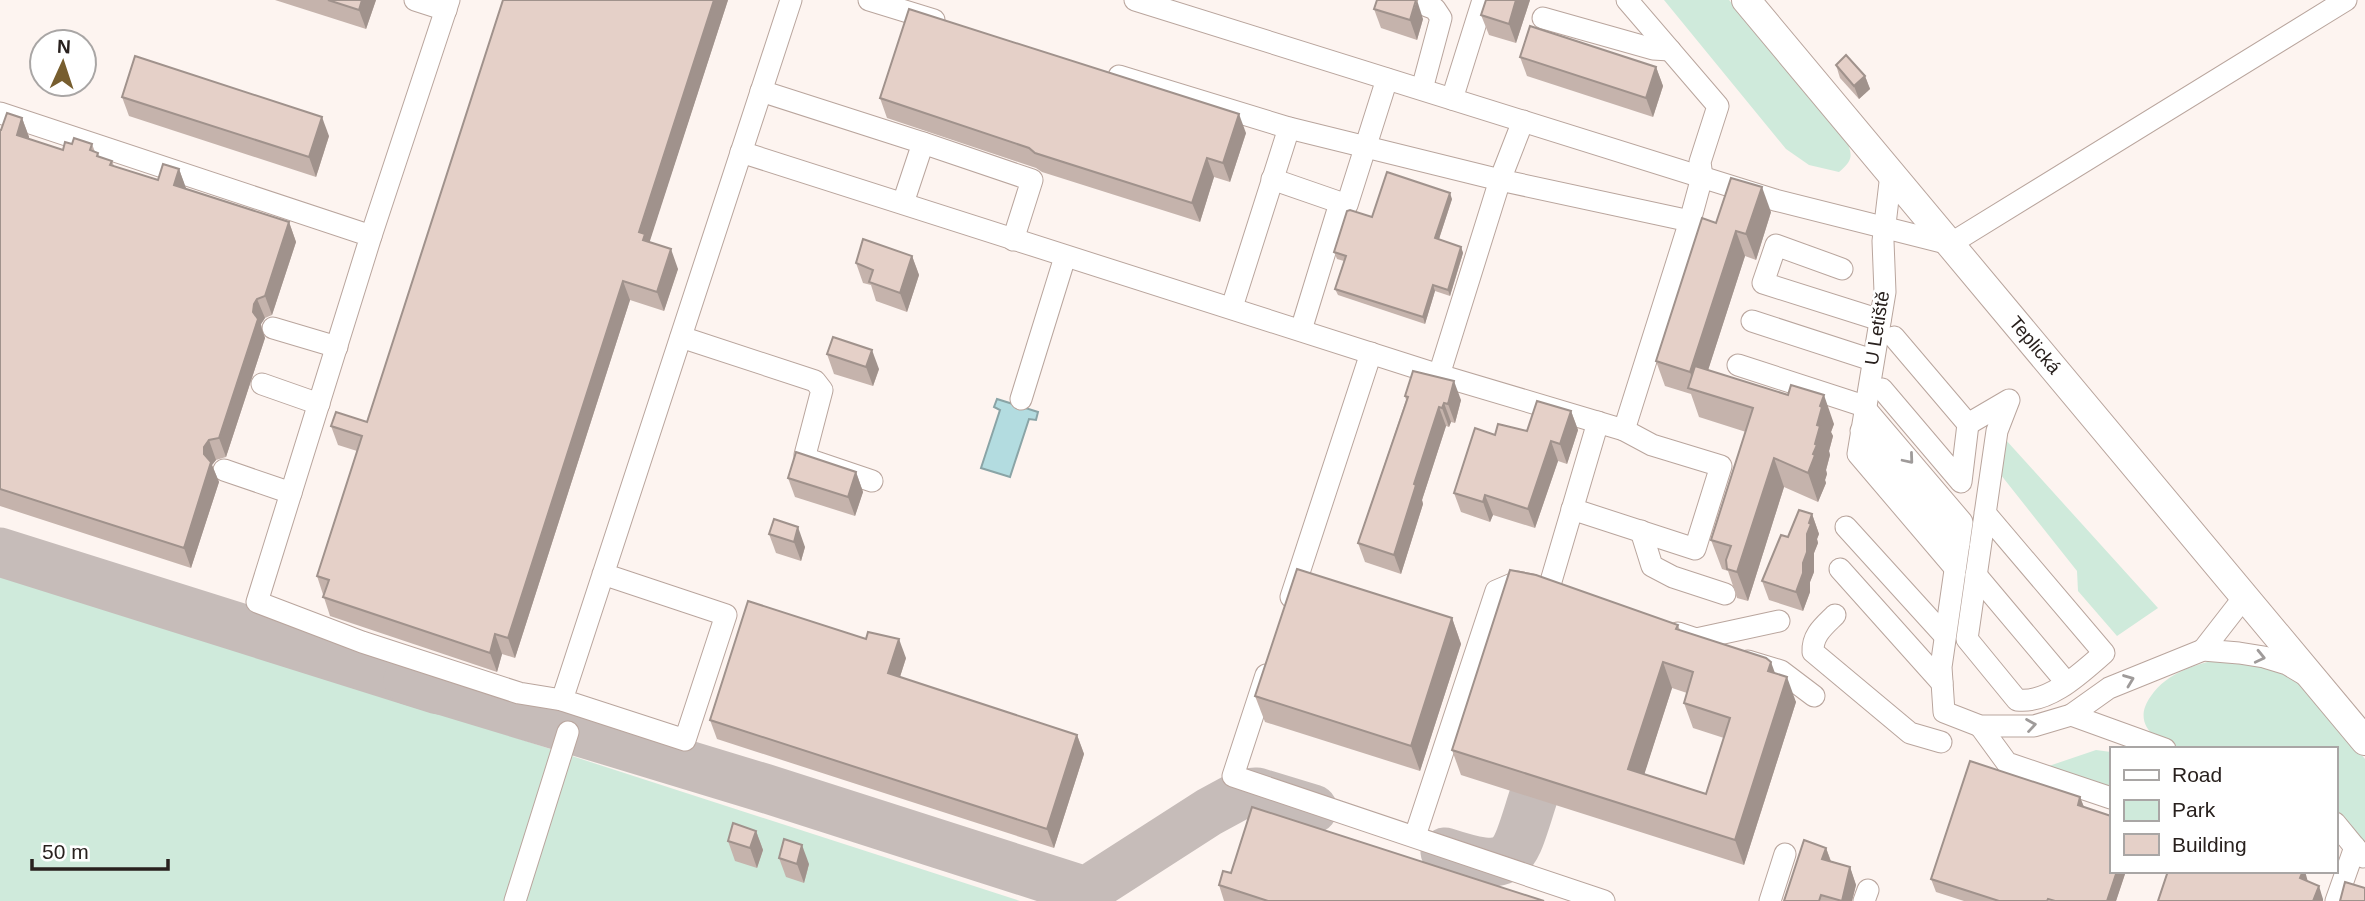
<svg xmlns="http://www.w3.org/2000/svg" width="2365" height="901" font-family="Helvetica,sans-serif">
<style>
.green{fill:#cfeadb}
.water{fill:#b3dce0;stroke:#8aa4a6;stroke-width:2}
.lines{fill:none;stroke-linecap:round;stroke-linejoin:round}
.taxiway{stroke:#c6bcb9;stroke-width:49}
.minor-casing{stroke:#b9a59d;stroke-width:23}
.major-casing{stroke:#b9a59d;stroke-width:30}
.minor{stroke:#fff;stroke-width:21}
.major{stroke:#fff;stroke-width:28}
.wall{fill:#c5b3ac;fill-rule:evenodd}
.shaded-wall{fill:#a0928c}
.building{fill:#e5d0c8;stroke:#a0928c;stroke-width:2;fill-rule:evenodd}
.oneway{stroke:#9f9b9a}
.labels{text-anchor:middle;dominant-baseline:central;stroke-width:5;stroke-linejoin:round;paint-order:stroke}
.street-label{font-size:19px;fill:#29211e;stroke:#fff}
</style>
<rect width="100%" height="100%" fill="#fdf4f0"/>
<g class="green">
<path d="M1664,0h65l116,135c6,19 11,23 -6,37l-30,-7 -23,-16z"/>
<path d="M2005,439l153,169 -41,28 -39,-45 -1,-20 -80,-101z"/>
<path d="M0,571l1020,330h-1020z"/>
<path d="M2225,658l35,3 38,21 14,13 53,64v97l-30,-44v-63c-35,0 -71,0 -107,0 -15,0 -33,2 -48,-1 -25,-6 -49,-25 -29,-52 16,-24 48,-33 74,-38z"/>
<path d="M2096,750l15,2v41l-68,-25z"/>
</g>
<path class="water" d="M997,399l41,13 -2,8 -7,-1 -19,58 -29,-9 19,-58 -6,-3z"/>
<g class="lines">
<g class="taxiway">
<path d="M0,552l438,138"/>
<path d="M408,680l356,108 322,103 123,-79 35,-19 13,-1 56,17"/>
<path d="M1445,852c70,23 68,8 88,-54"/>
</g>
<defs>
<g id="minor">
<path d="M415,0l31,10"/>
<path d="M869,0l65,20"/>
<path d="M1135,0l640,200 175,44 396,-244"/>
<path d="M1543,18l110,31 17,1"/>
<path d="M1119,76l170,52 211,52 190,41"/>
<path d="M1422,89l19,-71 -6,-9 -8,-3"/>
<path d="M761,91l162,52 -20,60"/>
<path d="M1452,99l31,-99"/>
<path d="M0,113l371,123 -114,366 105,40 157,51 43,7"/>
<path d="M923,143l109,37 -19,60"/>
<path d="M741,152l698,223 185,55 66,-209 12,-44 -2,-15 18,-56 -91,-106"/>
<path d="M1891,174l-8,67 2,51 -27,162 97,114"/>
<path d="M1272,179l75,26 40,-126"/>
<path d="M371,236l78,-236"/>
<path d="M1842,269l-66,-24 -13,38 117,37"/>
<path d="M1232,307l57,-179"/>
<path d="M1752,321l120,39"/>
<path d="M273,328l64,19"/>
<path d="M1301,330l39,-127"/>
<path d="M681,337l134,44 7,9 -17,65 2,4 65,22"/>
<path d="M1894,337l74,87 41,-24 -12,31 -30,208 50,61c32,4 64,-27 87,-47l-119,-140"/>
<path d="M1738,365l126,41"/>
<path d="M1439,375l61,-195 23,-59"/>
<path d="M262,384l57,20"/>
<path d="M1882,389l79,93 7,-58"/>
<path d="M1021,399l44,-142"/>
<path d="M1864,407l98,115 -21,145 3,45 36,14h54l37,-11 38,-27 94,-38 36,3 25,4 23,7 20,12"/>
<path d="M1861,431l98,113"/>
<path d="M224,470l67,23"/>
<path d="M1572,509l123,40 26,-83 -69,-21 -28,-15"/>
<path d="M1846,527l99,109"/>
<path d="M1641,531l11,35 21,11 52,17"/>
<path d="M1840,569l102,114"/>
<path d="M603,574l123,41 -41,125 -123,-40 229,-700"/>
<path d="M1976,575l90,107"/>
<path d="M1549,588l49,-166"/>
<path d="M1291,597l80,-244"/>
<path d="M1835,615c-11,11 -23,20 -22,37l97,81 31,9"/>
<path d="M1678,633l18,6 83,-18"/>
<path d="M2203,650l42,-54"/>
<path d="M1748,661l33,10 33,25"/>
<path d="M1266,675l-33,101 371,125"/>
<path d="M2071,715l94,34"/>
<path d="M1980,726l27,37 104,35"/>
<path d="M2335,823l28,34"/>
<path d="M1415,836l81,-245 21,-9 15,3"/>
<path d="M515,901l53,-169"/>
<path d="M1770,901l15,-47"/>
<path d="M1864,901l4,-11"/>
<path d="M2336,901l19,-54"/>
</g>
<path id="major" d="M1746,0l619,741"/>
</defs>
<use href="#minor" class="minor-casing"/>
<use href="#major" class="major-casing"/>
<use href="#minor" class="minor"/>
<use href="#major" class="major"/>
</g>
<g class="wall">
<path d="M275,0h101l-10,29z"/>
<path d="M503,0h225l-79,242 29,27 -14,42 -34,-11 -115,358 -13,-4 -5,18 -167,-56 -13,-40 40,-125 -19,-6 -7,-19 36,-4z"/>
<path d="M1530,0l-14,43 -27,-8 -8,-20z"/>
<path d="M1374,9l49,10 -6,21 -36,-12z"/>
<path d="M1520,57l136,10 7,19 -10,31 -126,-41z"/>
<path d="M1836,65l29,11 5,13 -11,10 -19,-21z"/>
<path d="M122,97l207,39 -13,41 -187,-61z"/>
<path d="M880,98l366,35 -16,49 -16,-5 -14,45 -158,-50 -6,-4 -149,-50z"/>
<path d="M22,118l7,19v2l34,11 9,-6h20l3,8 3,1 1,4 13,4 2,5 44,14 21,-11 7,20 103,33 7,20 -24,73 -7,3 -4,6 4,14 -39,119 -10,3 -4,5 7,17 -28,86 -191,-62v-376h1z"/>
<path d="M1452,199l-13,40 22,8 2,6 -13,43 -15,-5 -10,33 -87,-29 -3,-6 9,-28 -7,-2 -3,-7 38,-35z"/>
<path d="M1771,212l-15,48 -11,-4 -37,114 126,54 -3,8 2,4 -4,15 1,4 -4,15 1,4 -2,6 1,3 -8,19 -34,-15 -36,114 -11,-3 -9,-27 -6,-2 -11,-29 35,-108 -47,-15 -8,-23 -26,-8 -9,-25 60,-138z"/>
<path d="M912,256l7,19 -12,37 -31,-11 -5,-16 -8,-2 -7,-20z"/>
<path d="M827,354l52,15 -6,17 -39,-12z"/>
<path d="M1405,396l56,4 -6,23 -4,-1 -2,5 -3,-1 -24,74 1,4 -22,70 -36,-12 -7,-19 48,-143z"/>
<path d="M1571,411l7,19 -11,34 -9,-3 -23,67 -42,-13 -3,7 -29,-10 -7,-19 41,-58 32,-4z"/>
<path d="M856,472l7,20 -8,24 -60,-19 -7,-19z"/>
<path d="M1812,514l7,20 -2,5 1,4 -4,10v19l-4,10v10l-7,19 -34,-11 -7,-19 26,-44z"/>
<path d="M774,519l31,28 -4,14 -25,-8 -7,-19z"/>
<path d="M1452,618l9,26 -41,127 -155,-49 -10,-26z"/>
<path d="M1678,625l2,5 95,43 21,29 -52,163 -283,-90 -9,-25zM1672,688l15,5 -3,10 9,25 31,10 -18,56 -62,-20z"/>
<path d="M906,658l-6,19 177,58 7,19 -30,94 -337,-109 -7,-19z"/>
<path d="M2080,797l4,10 42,64 -10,30h-152l-28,-9 -5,-13z"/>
<path d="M756,831l7,19 -6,18 -22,-7 -7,-20z"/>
<path d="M1826,848l5,13 19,6 6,18 -4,16h-68z"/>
<path d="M779,858l30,6 -5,19 -18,-6z"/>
<path d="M1219,885l325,16h-320z"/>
</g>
<g class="shaded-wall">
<path d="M362,0h14l-10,29 -7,-19z"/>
<path d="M714,0h14l-81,250 -8,-18z"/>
<path d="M1417,0l6,19 -6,21 -7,-20z"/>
<path d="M1516,0h14l-14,43 -7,-19z"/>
<path d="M1656,67l7,19 -10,31 -7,-19z"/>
<path d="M1865,76l5,13 -11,10 -5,-13z"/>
<path d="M1239,114l7,19 -16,49 -7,-19z"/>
<path d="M322,117l7,19 -13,41 -7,-20z"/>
<path d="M22,118l7,19 -5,18 -7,-20z"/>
<path d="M1207,158l7,19 -14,45 -8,-19z"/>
<path d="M179,169l7,19 -5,17 -7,-20z"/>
<path d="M1762,187l9,25 -15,48 -10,-26z"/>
<path d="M1450,193l2,6 -15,46 -2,-7z"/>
<path d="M289,222l7,20 -24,73 -7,-19z"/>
<path d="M1736,231l9,25 -44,136 -4,-1 -7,-19z"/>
<path d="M1461,247l2,6 -13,43 -2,-6z"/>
<path d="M671,249l7,20 -14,42 -7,-19z"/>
<path d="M912,256l7,19 -12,37 -7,-19z"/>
<path d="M623,281l7,19 -115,358 -7,-20z"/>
<path d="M1433,285l2,6 -10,33 -2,-7z"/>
<path d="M257,299l8,19 -4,6v2l4,12 -39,119 -7,-19 34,-126 1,-8z"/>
<path d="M872,350l7,19 -6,17 -7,-19z"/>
<path d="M1454,381l7,19 -6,23 -7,-19z"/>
<path d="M1824,395l10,29 -3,8 2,4 -4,15 1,4 -4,15 1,4 -2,6 1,3 -8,19 -10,-29 7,-29 5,-38z"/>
<path d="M1444,403l7,19 -2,5 -7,-19z"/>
<path d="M1439,407l7,19 -24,74 1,4 -22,70 -7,-19 20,-71z"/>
<path d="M1571,411l7,19 -11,34 -7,-20z"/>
<path d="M209,440l7,20 -4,5 7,17 -28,86 -7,-20 20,-94v-7z"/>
<path d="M1551,441l7,20 -23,67 -7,-19z"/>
<path d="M1774,458l10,29 -36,114 -11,-29z"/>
<path d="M856,472l7,20 -8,24 -7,-19z"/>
<path d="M1485,495l8,20 -3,7 -7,-20z"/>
<path d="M1812,514l7,20 -2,5 1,4 -4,10v19l-4,10v10l-7,19 -7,-19 7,-29 6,-40z"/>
<path d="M798,527l7,20 -4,14 -7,-19z"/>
<path d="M1452,618l9,26 -41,127 -9,-25z"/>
<path d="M495,634l7,20 -5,18 -7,-19z"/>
<path d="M899,639l7,19 -11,34 -7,-19z"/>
<path d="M1663,662l9,26 -34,106 -10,-25z"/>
<path d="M1771,662l9,25 -12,-16z"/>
<path d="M1787,677l9,25 -52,163 -9,-25z"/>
<path d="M1077,735l7,19 -30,94 -7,-19z"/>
<path d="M2080,797l5,13 -7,-5z"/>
<path d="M756,831l7,19 -6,18 -7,-20z"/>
<path d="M802,845l7,19 -5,19 -7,-19z"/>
<path d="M1826,848l6,17 -10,-6z"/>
<path d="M1850,867l6,18 -4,16h-10z"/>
<path d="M2117,871h9l-10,30h-9z"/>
<path d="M2303,871h2l3,11 -8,-4z"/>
<path d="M2319,886l4,13v2h-10z"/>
</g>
<g class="building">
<path d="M328,0h34l-3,10z"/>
<path d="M503,0h211l-75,232 6,2 -2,6 28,9 -14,43 -34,-11 -115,357 -13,-4 -5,19 -167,-56 6,-17 -12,-4 45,-140 -31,-10 5,-14 31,10z"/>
<path d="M1377,0h39l-6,20 -36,-11z"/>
<path d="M1486,0h30l-7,24 -28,-9z"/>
<path d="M909,9l330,105 -16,49 -16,-5 -15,45 -157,-50 -6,-5 -149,-50z"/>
<path d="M1530,26l126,41 -10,31 -126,-41z"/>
<path d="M1846,55l19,21 -11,10 -18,-21z"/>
<path d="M135,56l187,61 -13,40 -187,-60z"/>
<path d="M7,113l15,5 -5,17 46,15 2,-8 7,2 2,-6 18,6 -2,6 8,3 -1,3 15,5 -2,4 48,15 5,-16 16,5 -5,16 115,37 -24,74 -8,3 -3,5 -1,8 5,7 -39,119 -10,2 -5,7v7l7,8 -27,86 -184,-59v-359h1z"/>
<path d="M1387,172l63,21 -15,45 26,9 -13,43 -15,-5 -10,32 -88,-28 11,-33 -12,-4 13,-41 3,-1 22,7z"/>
<path d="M1731,178l31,9 -16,47 -10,-3 -46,141 -34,-11 46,-143 14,5z"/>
<path d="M863,239l49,17 -12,37 -31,-11 4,-12 -17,-7z"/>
<path d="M833,337l39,13 -6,17 -39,-13z"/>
<path d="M1695,366l93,29 3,-10 33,10 -4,11 2,1 -5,18 3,1 -5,18 2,1 -4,9 2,1 -7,18 -34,-15 -37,114 -10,-3 -1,-9 5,-14 -20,-6 42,-132 -65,-20z"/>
<path d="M1413,371l41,10 -6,23 -4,-1 -2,5 -3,-1 -25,77 2,1 -22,70 -36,-12 50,-146 -3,-1z"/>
<path d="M1537,401l34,10 -11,33 -9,-3 -23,68 -43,-14 -2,7 -29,-9 21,-65 20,7 3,-11 29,7z"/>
<path d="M796,452l60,20 -8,25 -60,-19z"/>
<path d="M1799,510l13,4 -3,9 2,1 -4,10v18l-4,11v10l-7,19 -34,-11 19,-46 7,2z"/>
<path d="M774,519l24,8 -4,15 -25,-8z"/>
<path d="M1297,569l155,49 -41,128 -156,-50z"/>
<path d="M1510,570l26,5 142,50 -2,4 90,29 5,4 -3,9 19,6 -52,163 -283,-90zM1663,662l30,10 -9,31 46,15 -24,76 -78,-25z"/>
<path d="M748,601l118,38 2,-7 31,7 -11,34 189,62 -30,94 -337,-109z"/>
<path d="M1970,761l110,36 -2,8 33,11v55h6l-10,30h-52l-7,-2 -1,2h-48l-68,-22z"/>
<path d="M1252,807l292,94h-276l-49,-16 4,-14 8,2z"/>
<path d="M733,823l23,8 -6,17 -22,-7z"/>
<path d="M784,839l18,6 -5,19 -18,-6z"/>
<path d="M1804,840l22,8 -4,11 28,8 -8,34 -21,-6 -2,6h-35z"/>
<path d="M2168,871h135l-3,7 19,8 -6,15h-155z"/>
<path d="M2345,882l20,6v13h-25z"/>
</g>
<defs><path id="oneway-chevron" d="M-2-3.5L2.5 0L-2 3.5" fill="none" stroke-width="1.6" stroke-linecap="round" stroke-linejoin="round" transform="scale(1.75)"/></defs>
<g class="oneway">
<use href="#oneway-chevron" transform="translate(1909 459) rotate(50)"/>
<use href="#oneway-chevron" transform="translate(2260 657) rotate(13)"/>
<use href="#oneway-chevron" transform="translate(2129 680) rotate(-21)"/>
<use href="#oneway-chevron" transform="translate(2031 725) rotate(-9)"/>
</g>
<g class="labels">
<g class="street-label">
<text transform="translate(1877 328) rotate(-81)">U Letiště</text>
<text transform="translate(2035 345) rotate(50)">Teplická</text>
</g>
</g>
<rect x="2110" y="747" width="228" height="126" fill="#ffffff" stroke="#a9a6a5" stroke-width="2"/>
<rect x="2124" y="770" width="35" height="10" fill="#ffffff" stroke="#a9a6a5" stroke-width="2"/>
<text x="2172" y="782" font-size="21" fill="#29211e">Road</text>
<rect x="2124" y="800" width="35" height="21" fill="#cfeadb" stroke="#a9a6a5" stroke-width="2"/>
<text x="2172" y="817" font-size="21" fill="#29211e">Park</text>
<rect x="2124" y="834" width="35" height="21" fill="#e5d0c8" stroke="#a9a6a5" stroke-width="2"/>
<text x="2172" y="852" font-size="21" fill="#29211e">Building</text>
<g transform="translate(63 63) rotate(3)"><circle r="33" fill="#ffffff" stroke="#a9a6a5" stroke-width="2"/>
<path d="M0-5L12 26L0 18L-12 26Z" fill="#775e2f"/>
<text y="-10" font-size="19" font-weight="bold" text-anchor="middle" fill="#29211e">N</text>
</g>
<path d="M32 859v10h136v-10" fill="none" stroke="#29211e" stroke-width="3.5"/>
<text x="42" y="859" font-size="21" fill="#29211e" stroke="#ffffff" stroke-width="5" paint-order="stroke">50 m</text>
</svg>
